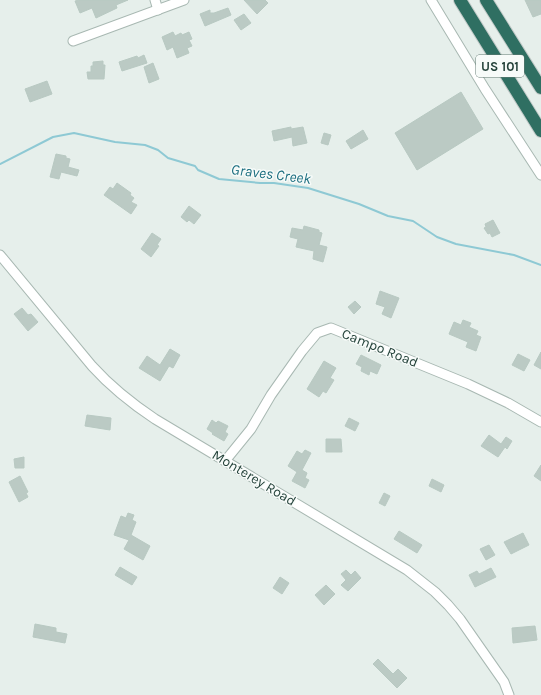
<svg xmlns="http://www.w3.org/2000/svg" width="541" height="695" font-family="Karla,sans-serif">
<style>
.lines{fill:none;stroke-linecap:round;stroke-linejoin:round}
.stream{stroke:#8ec9d4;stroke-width:2}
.building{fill:#bbcac4;stroke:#b8c9c2}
.street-casing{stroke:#a8b8b2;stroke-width:11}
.highway-casing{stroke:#c2cac8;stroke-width:14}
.street{stroke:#fff;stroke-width:9}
.highway{stroke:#2f6f62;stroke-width:12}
.labels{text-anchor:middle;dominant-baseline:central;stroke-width:3;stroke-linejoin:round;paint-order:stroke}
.shield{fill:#f7fbf9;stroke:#637a73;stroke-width:1}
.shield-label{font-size:13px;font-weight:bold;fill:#24423a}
.street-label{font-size:14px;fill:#24423a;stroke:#f7fbf9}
.water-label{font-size:15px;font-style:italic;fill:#1c6f80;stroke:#f7fbf9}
</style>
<rect width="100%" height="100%" fill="#e6efeb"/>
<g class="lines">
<path class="stream" d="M0,164l53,-27 21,-4 41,9 30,3 13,5 10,8 27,8 3,4 21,9 41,4h14l34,5 51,16 29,12 25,5 24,16 19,7 58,11 27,10"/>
</g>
<g class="building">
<path d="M79,0h49l-12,5 1,3 -21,10 -4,-10 -12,5 -5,-12z"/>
<path d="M244,0h21l3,3 -11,11z"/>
<path d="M525,0h16v14l-8,3z"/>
<path d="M228,8l3,7 -26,11 -5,-12 10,-4v3h4z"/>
<path d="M244,14l7,9 -10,7 -7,-10z"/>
<path d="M173,32l2,4 6,-3 1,2 7,-3 3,7 -3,1 3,6 -5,2 2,5 -12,5 -4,-11 -6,3 -5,-13z"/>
<path d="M144,55l3,8 -25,8 -3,-9 18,-6 1,2z"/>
<path d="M103,61v4h2l-1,14h-16l-1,-7h4v-6h2v-4z"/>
<path d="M153,63l6,16 -10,4 -5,-16z"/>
<path d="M47,81l5,13 -22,8 -5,-13z"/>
<path d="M461,92l22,37 -66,41 -22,-37z"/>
<path d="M291,127v2l12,-2 4,16 -14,3 -1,-9 -18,4 -2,-10z"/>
<path d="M363,130l5,9 -17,10 -5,-8z"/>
<path d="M324,133l7,2 -3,10 -7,-2z"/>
<path d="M56,154l10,2v2l4,1 -2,8 11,3 -2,6 -16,-4 -2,7 -9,-2z"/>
<path d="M117,183l14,10 -1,2 4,3 -3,4 6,3 -6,9 -27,-19 6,-8 3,2z"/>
<path d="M189,206l12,9 -7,9 -5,-4 -2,2 -6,-5z"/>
<path d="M493,220l7,13 -8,4 -2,-4 -2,1 -4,-6 2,-1 -1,-3z"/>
<path d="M304,226l15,4v2l3,1 -3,12 8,2 -4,15 -10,-3 1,-8 -18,-4 2,-8 -8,-2 2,-9 11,2z"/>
<path d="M152,233l9,6 -4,6 2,1 -8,11 -10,-8z"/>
<path d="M380,291l19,7 -8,20 -9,-4 3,-7 -9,-3z"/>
<path d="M355,301l6,6 -7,7 -6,-7z"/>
<path d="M22,308l6,7 3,-1 7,8 -10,9 -14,-17z"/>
<path d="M463,320l8,3 -2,4 9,4 -2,4 5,2 -5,14 -10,-4 2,-5 -19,-8 5,-12 7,3z"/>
<path d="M170,349l10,6 -7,13 -4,-2 -9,15 -21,-13 8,-12 13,9z"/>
<path d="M541,352v17l-7,-4z"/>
<path d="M518,354l12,6 -6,11 -12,-6z"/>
<path d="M361,355l20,10 -4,9 -7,-3 -1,4 -8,-4 1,-4 -6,-3z"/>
<path d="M324,361l12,7 -6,10 4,2 -8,13 -3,-2 -4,6 -12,-8z"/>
<path d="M87,415l24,3 -1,12 -25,-4z"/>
<path d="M349,418l10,5 -4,8 -10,-5z"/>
<path d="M212,420l4,3 2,-2 10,5 -3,6 3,2 -4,7 -12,-7 1,-1 -6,-4z"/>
<path d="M489,435l12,9 5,-7 6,4 -5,8 -2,-2 -7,10 -17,-11z"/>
<path d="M326,439h15l1,13h-16z"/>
<path d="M305,450l6,3 -9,17 5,3 -2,5 4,2 -4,8 -13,-7 5,-9 -9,-6 9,-15 5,3z"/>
<path d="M24,457v11h-9l-1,-9z"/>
<path d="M541,465v16l-7,-5z"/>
<path d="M20,476l8,16 -2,1 2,4 -9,5 -10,-20z"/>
<path d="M432,479l12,6 -3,7 -12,-6z"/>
<path d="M384,493l6,3 -5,10 -6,-3z"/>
<path d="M128,513l6,2 -2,5 4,2 -5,13 19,11 -7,14 -19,-11 5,-9 -15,-5 7,-19 5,2z"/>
<path d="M399,531l23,14 -5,8 -23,-14z"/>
<path d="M523,533l6,12 -18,9 -7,-12z"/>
<path d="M489,545l6,10 -9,5 -6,-11z"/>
<path d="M120,567l17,10 -5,8 -17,-10z"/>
<path d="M491,568l5,9 -21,10 -6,-12 8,-4 2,3z"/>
<path d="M346,570l5,5 4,-4 6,7 -13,13 -7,-6 5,-5 -5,-6z"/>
<path d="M280,577l9,6 -7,11 -9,-6z"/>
<path d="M326,585l9,9 -11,11 -9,-10z"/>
<path d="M35,624l21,4v4l11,2 -2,9 -32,-6z"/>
<path d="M535,626l2,14 -24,3 -1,-15z"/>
<path d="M378,659l15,15 5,-5 9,9 -10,10 -24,-24z"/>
</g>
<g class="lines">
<defs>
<g id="street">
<path d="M155,0l3,10"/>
<path d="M431,0l54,89 56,86"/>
<path d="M73,41l111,-41"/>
<path d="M0,255l92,111c19,21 39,37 63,53l252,151 28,22 13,13 12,14 44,63 5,13"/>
<path d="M225,461l26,-32 20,-34 31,-44 15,-18 14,-5 137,56 40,19 33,19"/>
</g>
<g id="highway">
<path d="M460,0l81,131"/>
<path d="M486,0l55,88"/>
</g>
</defs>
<use href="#street" class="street-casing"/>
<use href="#highway" class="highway-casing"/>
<use href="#street" class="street"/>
<use href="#highway" class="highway"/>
</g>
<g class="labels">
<rect class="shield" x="476" y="55" width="48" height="22" rx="3"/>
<g class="shield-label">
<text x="500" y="66">US 101</text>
</g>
<g class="street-label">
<text transform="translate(380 348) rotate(22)">Campo Road</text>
<text transform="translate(254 478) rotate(31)">Monterey Road</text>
</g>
<g class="water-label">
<text transform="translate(271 174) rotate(7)">Graves Creek</text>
</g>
</g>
</svg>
